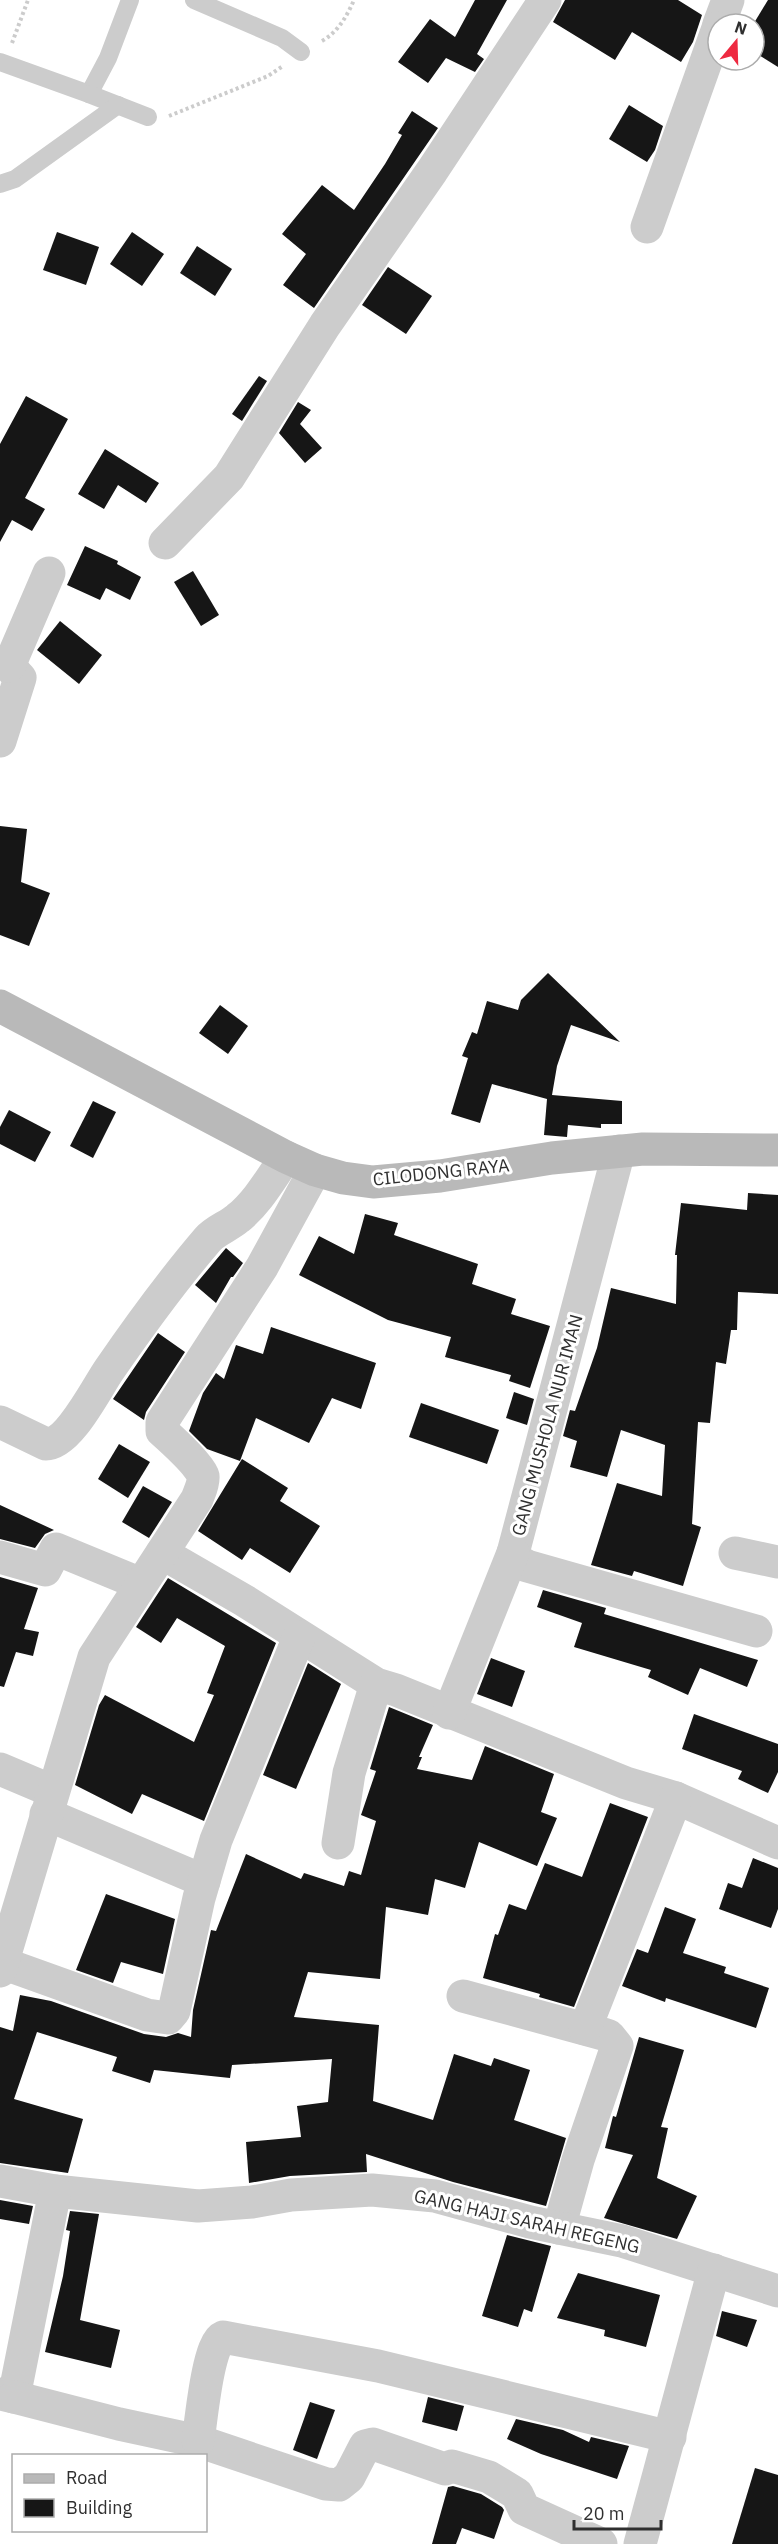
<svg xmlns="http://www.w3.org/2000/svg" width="778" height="2544" font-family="'IBM Plex Sans',sans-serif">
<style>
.building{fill:#161616}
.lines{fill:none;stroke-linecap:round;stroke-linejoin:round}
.path{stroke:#ccc;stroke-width:4;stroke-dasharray:3 3;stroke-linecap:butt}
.lane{stroke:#ccc;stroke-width:18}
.street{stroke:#ccc;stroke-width:33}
.secondary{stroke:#b9b9b9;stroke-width:33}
.labels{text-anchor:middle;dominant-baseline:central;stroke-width:6;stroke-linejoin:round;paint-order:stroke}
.street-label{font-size:18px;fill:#2f2f2f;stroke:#fff}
</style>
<rect width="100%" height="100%" fill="#fff"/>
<g class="building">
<path d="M475,0h32l-30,54 7,5 -9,13 -29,-14 -18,25 -30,-21 32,-43 25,18z"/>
<path d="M565,0h113l24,15 -9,27 -12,20 -49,-30 -17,28 -62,-38z"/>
<path d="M768,0h10v67l-24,-15v-29z"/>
<path d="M629,105l34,21 -8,24 -8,12 -38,-23z"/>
<path d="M412,111l26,17 -124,180 -31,-23 23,-31 -24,-20 40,-49 32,25 31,-46 17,-29 -4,-2z"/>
<path d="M57,232l42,15 -13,38 -43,-15z"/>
<path d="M132,232l32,22 -22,32 -32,-22z"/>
<path d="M197,246l35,23 -17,27 -35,-23z"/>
<path d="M388,267l44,29 -26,38 -44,-29z"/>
<path d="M259,376l8,5 -25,40 -10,-7z"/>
<path d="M26,396l42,23 -43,79 20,11 -13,22 -20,-11 -12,22v-98z"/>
<path d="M298,402l13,8 -11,14 22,24 -17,15 -26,-30z"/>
<path d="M105,449l54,34 -13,20 -28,-18 -14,24 -26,-15z"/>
<path d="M85,546l33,15 -1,3 24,13 -11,23 -24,-12 -6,12 -33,-15z"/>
<path d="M193,571l26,44 -18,11 -27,-44z"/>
<path d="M60,621l42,34 -23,29 -42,-34z"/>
<path d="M0,826l27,3 -6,53 29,11 -21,53 -29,-11z"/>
<path d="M548,973l72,69 -49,-17 -14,41 -5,29 70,6v23h-21v4l-33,-3 -1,12 -23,-2 3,-36 -55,-15 -12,39 -29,-9 17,-56 -6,-2 10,-24 5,2 10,-33 31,9 3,-10z"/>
<path d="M220,1005l28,21 -20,28 -29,-21z"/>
<path d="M93,1101l23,11 -23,46 -23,-12z"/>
<path d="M9,1110l42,22 -16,30 -35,-18v-17z"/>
<path d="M748,1193l30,2v99l-40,-2 -1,38h-6l-5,34 -10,-2 -6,61 -12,-1 -6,102 9,3 -18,59 -49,-15 -2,5 -41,-11 26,-82 45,13 3,-51 -44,-15 -14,47 -37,-10 7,-26 -14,-5 7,-26 5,1 22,-63 14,-60 65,16 1,-49h-2l6,-52 66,7z"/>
<path d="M365,1214l33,9 -4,12 84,29 -6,20 44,15 -5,15 39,12 -20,62 -21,-7 2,-6 -66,-18 6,-20 -63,-17 -89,-45 20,-39 35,18z"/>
<path d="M226,1248l17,15 -10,14h-2l-15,26 -21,-18z"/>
<path d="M271,1327l105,36 -15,46 -29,-11 -23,45 -53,-25 -16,43 -33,-12 -18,-18 14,-38 13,-20 8,6 12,-34 27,9z"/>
<path d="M158,1333l27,19 -39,60 -2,8 -31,-21z"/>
<path d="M514,1392l20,7 -7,26 -21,-7z"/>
<path d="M421,1403l78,27 -12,34 -78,-27z"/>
<path d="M119,1444l31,18 -22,36 -30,-19z"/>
<path d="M242,1459l46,29 -8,13 40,25 -30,47 -40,-25 -8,12 -44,-29z"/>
<path d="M143,1486l29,16 -23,36 -27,-16z"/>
<path d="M0,1505l54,25 -9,4 -10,14 -35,-9z"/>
<path d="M0,1577l38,11 -14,41 15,3 -6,24 -17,-4 -12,35 -4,-1z"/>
<path d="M168,1578l108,65 -72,178 -62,-27 -10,20 -57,-29 24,-80 6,-10 89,47 20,-47 -7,-2 18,-47 -48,-28 -16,25 -25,-16z"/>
<path d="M543,1590l63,18 -2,6 154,46 -11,27 -47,-19 -12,27 -40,-18 3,-7 -77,-23 8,-24 -45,-16z"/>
<path d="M491,1658l34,13 -13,36 -35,-13z"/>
<path d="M308,1663l33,21 -45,105 -33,-14z"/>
<path d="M389,1707l44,18 -14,32h3l-5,12 55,11 13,-34 69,28 -13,38 16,6 -20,48 -58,-24 -14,46 -30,-9 -7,36 -42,-8 -6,72 -72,-7 -14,45 85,8 -6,76 60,19 21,-66 37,12 3,-8 36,12 -16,50 52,18 -20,68 -93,-24 -87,-28 1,18 -77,4 -41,7 -3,-41 55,-5 -4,-31 31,-4 4,-43 -100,6 -2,13 -76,-8 -4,13 -38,-12 5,-14 -80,-25 -23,67 69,20 -15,54 -68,-10v-136l13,4 7,-36 31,6 93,33 22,3 12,-4 13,4 2,-27 18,-80 5,1 30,-77 55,25 3,-6 40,13 5,-15 12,4 15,-54 -15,-6 15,-44 -6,-2z"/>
<path d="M694,1714l84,30v28l-10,21 -30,-14 4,-8 -60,-22z"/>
<path d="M610,1803l38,14 -74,190 -35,-10 1,-3 -57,-16 12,-44 3,1 11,-31 17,6 19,-47 37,14z"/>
<path d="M753,1858l25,10v41l-7,19 -52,-19 9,-26 14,5z"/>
<path d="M106,1894l69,25 -12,55 -42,-12 -8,21 -37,-13z"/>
<path d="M665,1907l31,12 -13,34 43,14 -2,6 45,15 -13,40 -90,-30 -1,4 -43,-16 15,-37 11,4z"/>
<path d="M639,2037l45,13 -23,77 7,1 -11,50 40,18 -20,43 -73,-21 29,-63 -28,-7 8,-32 3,1z"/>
<path d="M0,2200l33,6 -4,18 -29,-5z"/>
<path d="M70,2211l29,3 -19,106 40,10 -9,38 -66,-16 18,-76 7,-45 -4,-1z"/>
<path d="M507,2235l44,11 -19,66 -8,-3 -6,18 -36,-11z"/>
<path d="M578,2273l82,22 -14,52 -42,-11 1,-6 -48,-12z"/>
<path d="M722,2311l35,9 -10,27 -31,-11z"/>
<path d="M428,2397l36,9 -7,25 -35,-9z"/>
<path d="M310,2402l25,8 -18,49 -24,-9z"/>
<path d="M516,2419l47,11 26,12 2,-5 38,9 -12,33 -76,-25 -34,-15z"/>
<path d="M755,2468l23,7v69h-46z"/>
<path d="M453,2486l28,8 21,13 2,3 -10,29 -32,-11 -6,16h-24l16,-57z"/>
</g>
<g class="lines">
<g class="path">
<path d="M322,41c16,-9 25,-25 32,-41"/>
<path d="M12,43l16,-43"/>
<path d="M169,116l99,-40 15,-10"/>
</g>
<g class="lane">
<path d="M194,0l88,38 19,14"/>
<path d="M0,62l89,32 19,-36 22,-58"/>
<path d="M89,94l59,23"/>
<path d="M0,184l15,-5 103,-74"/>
</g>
<g class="street">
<path d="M719,24l9,-24"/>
<path d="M647,227l71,-199"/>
<path d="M165,543l64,-66 96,-152 107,-154 113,-171"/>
<path d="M0,662l9,4 11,12 -20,63"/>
<path d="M9,666l40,-93"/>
<path d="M619,1151l-106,402 3,7 11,6 229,65"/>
<path d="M0,1422l46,22c23,0 50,-55 63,-74 31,-45 63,-89 99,-131 8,-9 21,-13 30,-21 20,-16 33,-40 48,-61"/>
<path d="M162,1553l83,48 131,83 20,6 230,93 50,15 102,45"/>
<path d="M735,1553l43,9"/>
<path d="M0,1557l45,13 11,-21 85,35"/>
<path d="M449,1713l64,-160"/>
<path d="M0,1769l52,22"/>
<path d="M46,1814l158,67"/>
<path d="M338,1843l11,-70 27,-89"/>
<path d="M2,1963l145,52 21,3 6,-7 25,-113 17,-58 83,-203"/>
<path d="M0,1971l94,-314 103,-158c2,-6 7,-15 6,-23 -2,-10 -32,-37 -41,-45v-9l100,-155 53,-97"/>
<path d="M463,1996l140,38 6,2 8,10 -39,114 -19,68"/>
<path d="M585,2029l91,-231"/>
<path d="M0,2181l55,10 143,15 54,-4 39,-7 81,-5 63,6 95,26 92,19 156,50"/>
<path d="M0,2394l14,3 41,-206"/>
<path d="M14,2397l105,27 79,17 128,43 13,1 10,-8 16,-31 8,-2 72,25 7,-3 37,11 28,17 7,15 77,35"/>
<path d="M198,2441c3,-19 10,-98 25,-104l155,29 292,71"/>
<path d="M640,2544l74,-274"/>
</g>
<path class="secondary" d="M0,1006l286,151 29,13 28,8 30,4 67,-6 112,-18 91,-9 135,1"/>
</g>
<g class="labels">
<g class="street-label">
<text transform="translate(441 1172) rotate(-6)">CILODONG RAYA</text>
<text transform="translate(547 1425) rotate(-75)">GANG MUSHOLA NUR IMAN</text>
<text transform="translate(527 2221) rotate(13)">GANG HAJI SARAH REGENG</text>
</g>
</g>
<rect x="12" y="2454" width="195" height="78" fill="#ffffff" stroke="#acacac" stroke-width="1.5"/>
<rect x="24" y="2474" width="30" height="9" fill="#b9b9b9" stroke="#acacac" stroke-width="1.5"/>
<text x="66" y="2484" font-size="18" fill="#2f2f2f">Road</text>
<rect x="24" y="2499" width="30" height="18" fill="#161616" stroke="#acacac" stroke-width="1.5"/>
<text x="66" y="2514" font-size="18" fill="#2f2f2f">Building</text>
<g transform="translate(736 42) rotate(19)"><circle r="28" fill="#ffffff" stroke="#acacac" stroke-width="1.5"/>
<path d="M0-4.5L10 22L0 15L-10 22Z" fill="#ee2a41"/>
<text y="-9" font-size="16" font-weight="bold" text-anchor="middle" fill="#2f2f2f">N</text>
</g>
<path d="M574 2520v9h87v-9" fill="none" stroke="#2f2f2f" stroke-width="3"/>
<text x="583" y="2520" font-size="18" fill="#2f2f2f" stroke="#ffffff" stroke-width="4.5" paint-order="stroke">20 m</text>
</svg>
